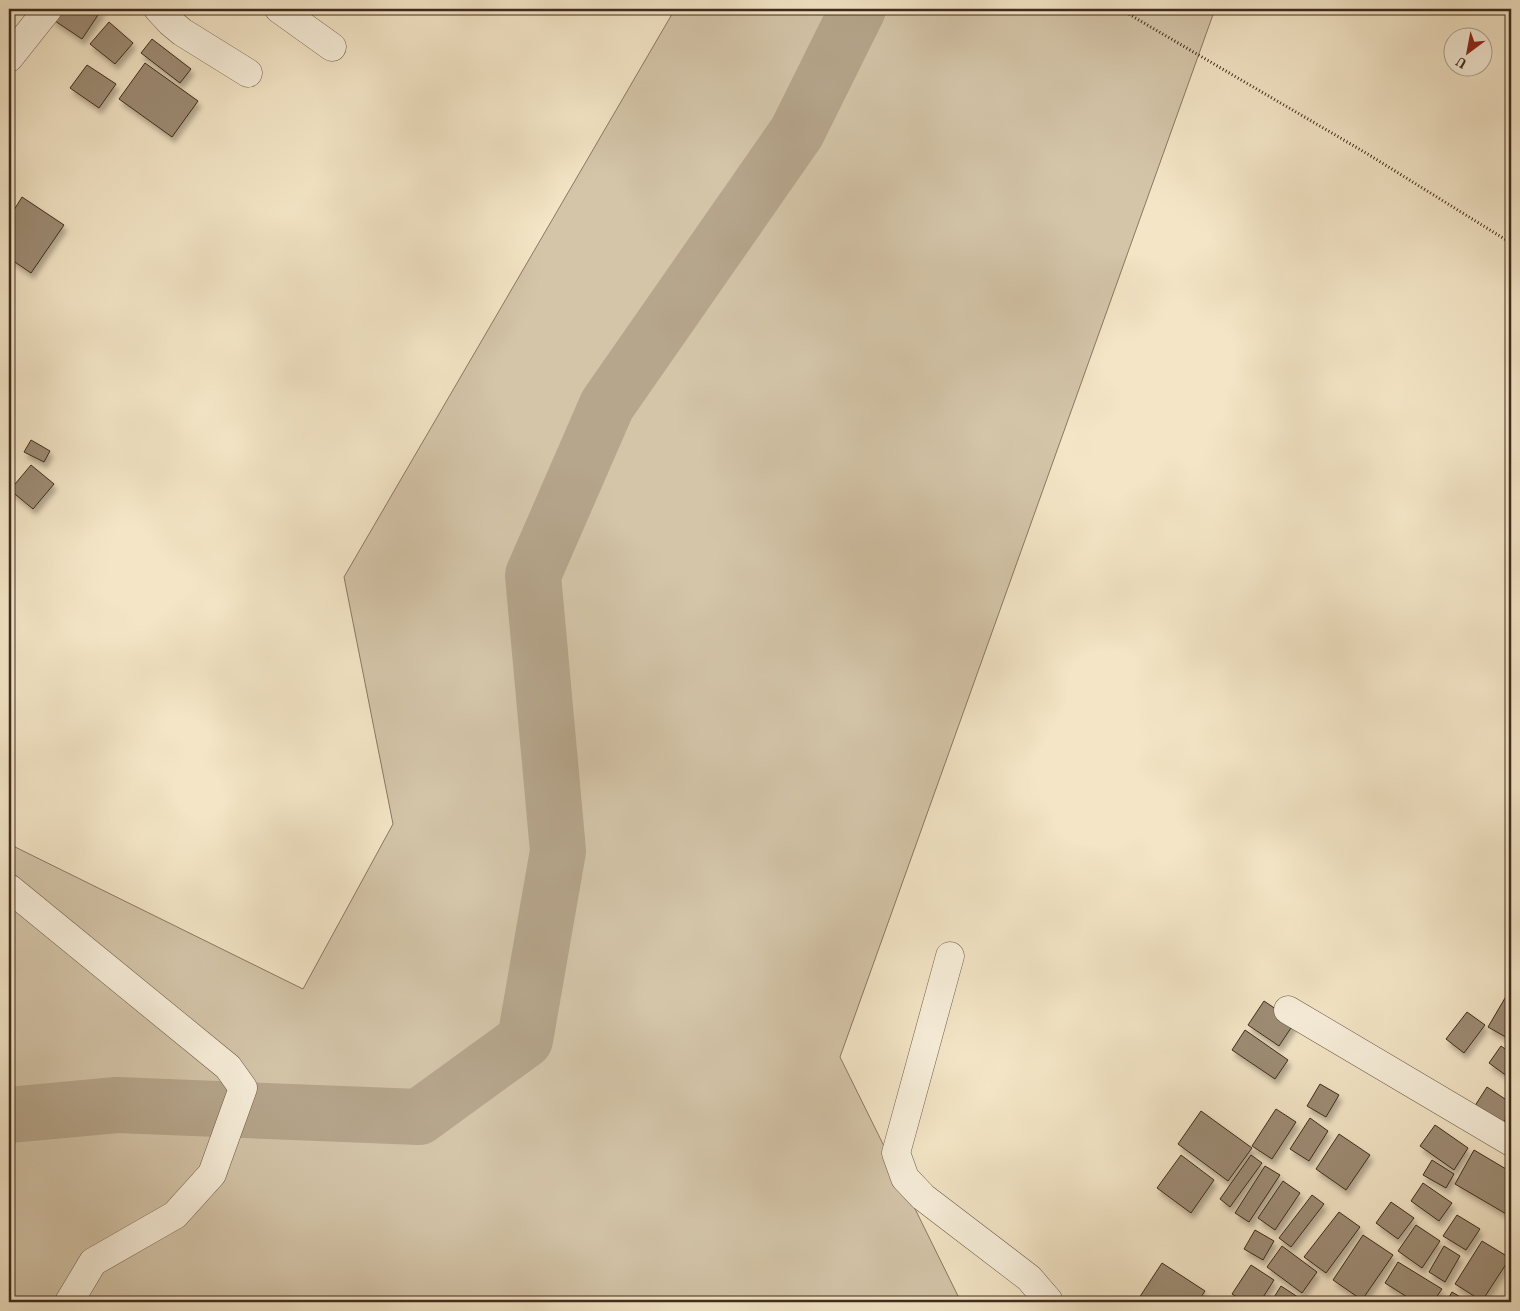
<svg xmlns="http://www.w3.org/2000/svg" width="1520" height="1311" font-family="Vollkorn,serif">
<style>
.green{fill:#d4c5a9;stroke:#8a7862}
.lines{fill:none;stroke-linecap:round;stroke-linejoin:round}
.river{stroke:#b6a68c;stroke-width:56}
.building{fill:#9d8c74;stroke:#3f2b1c;filter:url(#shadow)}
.minor-casing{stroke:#6c5a46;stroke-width:29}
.tertiary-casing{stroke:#6c5a46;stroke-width:29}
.path{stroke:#3f2b1c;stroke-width:3;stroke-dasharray:1 2.5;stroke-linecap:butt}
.minor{stroke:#f7eeda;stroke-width:28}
.tertiary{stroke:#f7eeda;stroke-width:28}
</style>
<defs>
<filter id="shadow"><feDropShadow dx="3" dy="5.5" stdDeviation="2.5" flood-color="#0004"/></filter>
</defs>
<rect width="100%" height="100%" fill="#f3e5c6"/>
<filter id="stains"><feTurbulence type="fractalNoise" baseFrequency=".004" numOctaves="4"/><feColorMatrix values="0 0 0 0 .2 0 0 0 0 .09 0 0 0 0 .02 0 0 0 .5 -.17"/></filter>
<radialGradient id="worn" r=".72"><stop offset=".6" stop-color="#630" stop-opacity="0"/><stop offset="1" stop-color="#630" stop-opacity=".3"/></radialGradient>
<path class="green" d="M675,9h540l-375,1048 121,245h-952v-458l294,145 90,-165 -49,-247z"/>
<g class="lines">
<path class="river" d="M9,1115l108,-10 302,12 106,-77 33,-189 -25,-276 74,-170 190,-273 61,-123"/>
</g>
<g class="building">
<path d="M59,9h43l-20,30 -30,-20z"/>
<path d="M109,22l24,21 -18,21 -25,-20z"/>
<path d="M152,39l39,30 -11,14 -39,-30z"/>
<path d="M145,63l53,38 -26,36 -53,-38z"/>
<path d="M87,65l29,19 -17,24 -29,-20z"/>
<path d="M22,197l42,28 -33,48 -22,-15v-40z"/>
<path d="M31,440l19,11 -6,11 -20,-10z"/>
<path d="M31,465l23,19 -21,25 -23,-19z"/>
<path d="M1508,993l3,1v46l-23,-13z"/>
<path d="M1264,1001l31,21 -16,24 -31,-21z"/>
<path d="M1467,1012l18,13 -21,28 -18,-14z"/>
<path d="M1245,1030l43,30 -13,19 -43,-29z"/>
<path d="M1501,1046l10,7v26l-22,-16z"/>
<path d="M1320,1084l19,11 -13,22 -19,-11z"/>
<path d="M1487,1087l24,16v7l-12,20 -28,-18z"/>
<path d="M1276,1109l20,13 -24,37 -20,-13z"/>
<path d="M1201,1111l51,37 -24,33 -50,-37z"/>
<path d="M1310,1118l18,13 -19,30 -19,-12z"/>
<path d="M1435,1125l33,23 -14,22 -34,-24z"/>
<path d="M1339,1134l31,21 -24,35 -30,-21z"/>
<path d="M1474,1150l37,22v38l-3,5 -53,-31z"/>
<path d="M1181,1155l33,25 -23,33 -34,-25z"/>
<path d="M1251,1155l11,8 -32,44 -10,-8z"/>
<path d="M1432,1160l22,14 -8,14 -23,-13z"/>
<path d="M1265,1166l15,9 -31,47 -14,-9z"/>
<path d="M1283,1181l17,12 -25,37 -17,-12z"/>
<path d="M1423,1183l29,20 -13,18 -28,-20z"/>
<path d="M1312,1195l12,9 -33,43 -12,-9z"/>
<path d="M1391,1202l23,16 -16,21 -22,-16z"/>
<path d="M1339,1212l21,15 -34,46 -22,-16z"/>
<path d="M1457,1215l23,14 -14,21 -23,-14z"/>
<path d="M1416,1225l24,16 -18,27 -24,-17z"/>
<path d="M1255,1230l19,11 -11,19 -19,-11z"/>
<path d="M1363,1235l30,20 -31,45 -29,-20z"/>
<path d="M1482,1241l28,17 -28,43 -27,-17z"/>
<path d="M1282,1246l35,26 -15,21 -35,-26z"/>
<path d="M1444,1246l16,10 -15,26 -16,-10z"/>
<path d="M1398,1262l44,27 -9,13h-18l-30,-19z"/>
<path d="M1162,1263l43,28 -7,11h-52l-7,-4z"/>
<path d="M1251,1265l23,15 -14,22h-15l-13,-8z"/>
<path d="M1281,1286l23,15 -1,1h-32z"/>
<path d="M1452,1292l17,10h-23z"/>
</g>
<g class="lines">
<defs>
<g id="minor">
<path d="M158,9l12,13 12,10 66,41"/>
<path d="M279,9l53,38"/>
<path d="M950,956l-54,197 9,25 18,19 106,81 19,22 -1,2"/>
<path d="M1288,1010l223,132"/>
</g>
<g id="tertiary">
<path d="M9,58l39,-49"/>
<path d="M9,888l219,179 15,21 -31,86 -37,41 -82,47 -24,40"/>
</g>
</defs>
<use href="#minor" class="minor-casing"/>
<use href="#tertiary" class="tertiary-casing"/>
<path class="path" d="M1120,9l246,144 145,90"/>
<use href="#minor" class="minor"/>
<use href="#tertiary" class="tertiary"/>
</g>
<rect width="1520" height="1311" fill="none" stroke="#f3e5c6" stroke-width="30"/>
<rect x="10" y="10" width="1500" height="1291" fill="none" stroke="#3f2b1c" stroke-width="2.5"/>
<rect x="15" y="15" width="1490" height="1281" fill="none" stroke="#3f2b1c"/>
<g transform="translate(1468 52) rotate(212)"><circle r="24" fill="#f7eeda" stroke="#ada08e"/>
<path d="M0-4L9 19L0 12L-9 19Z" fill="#8f2418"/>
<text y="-8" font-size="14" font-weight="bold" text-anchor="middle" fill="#3f2b1c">U</text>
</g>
<rect width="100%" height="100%" filter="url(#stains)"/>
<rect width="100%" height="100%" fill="url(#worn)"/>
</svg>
